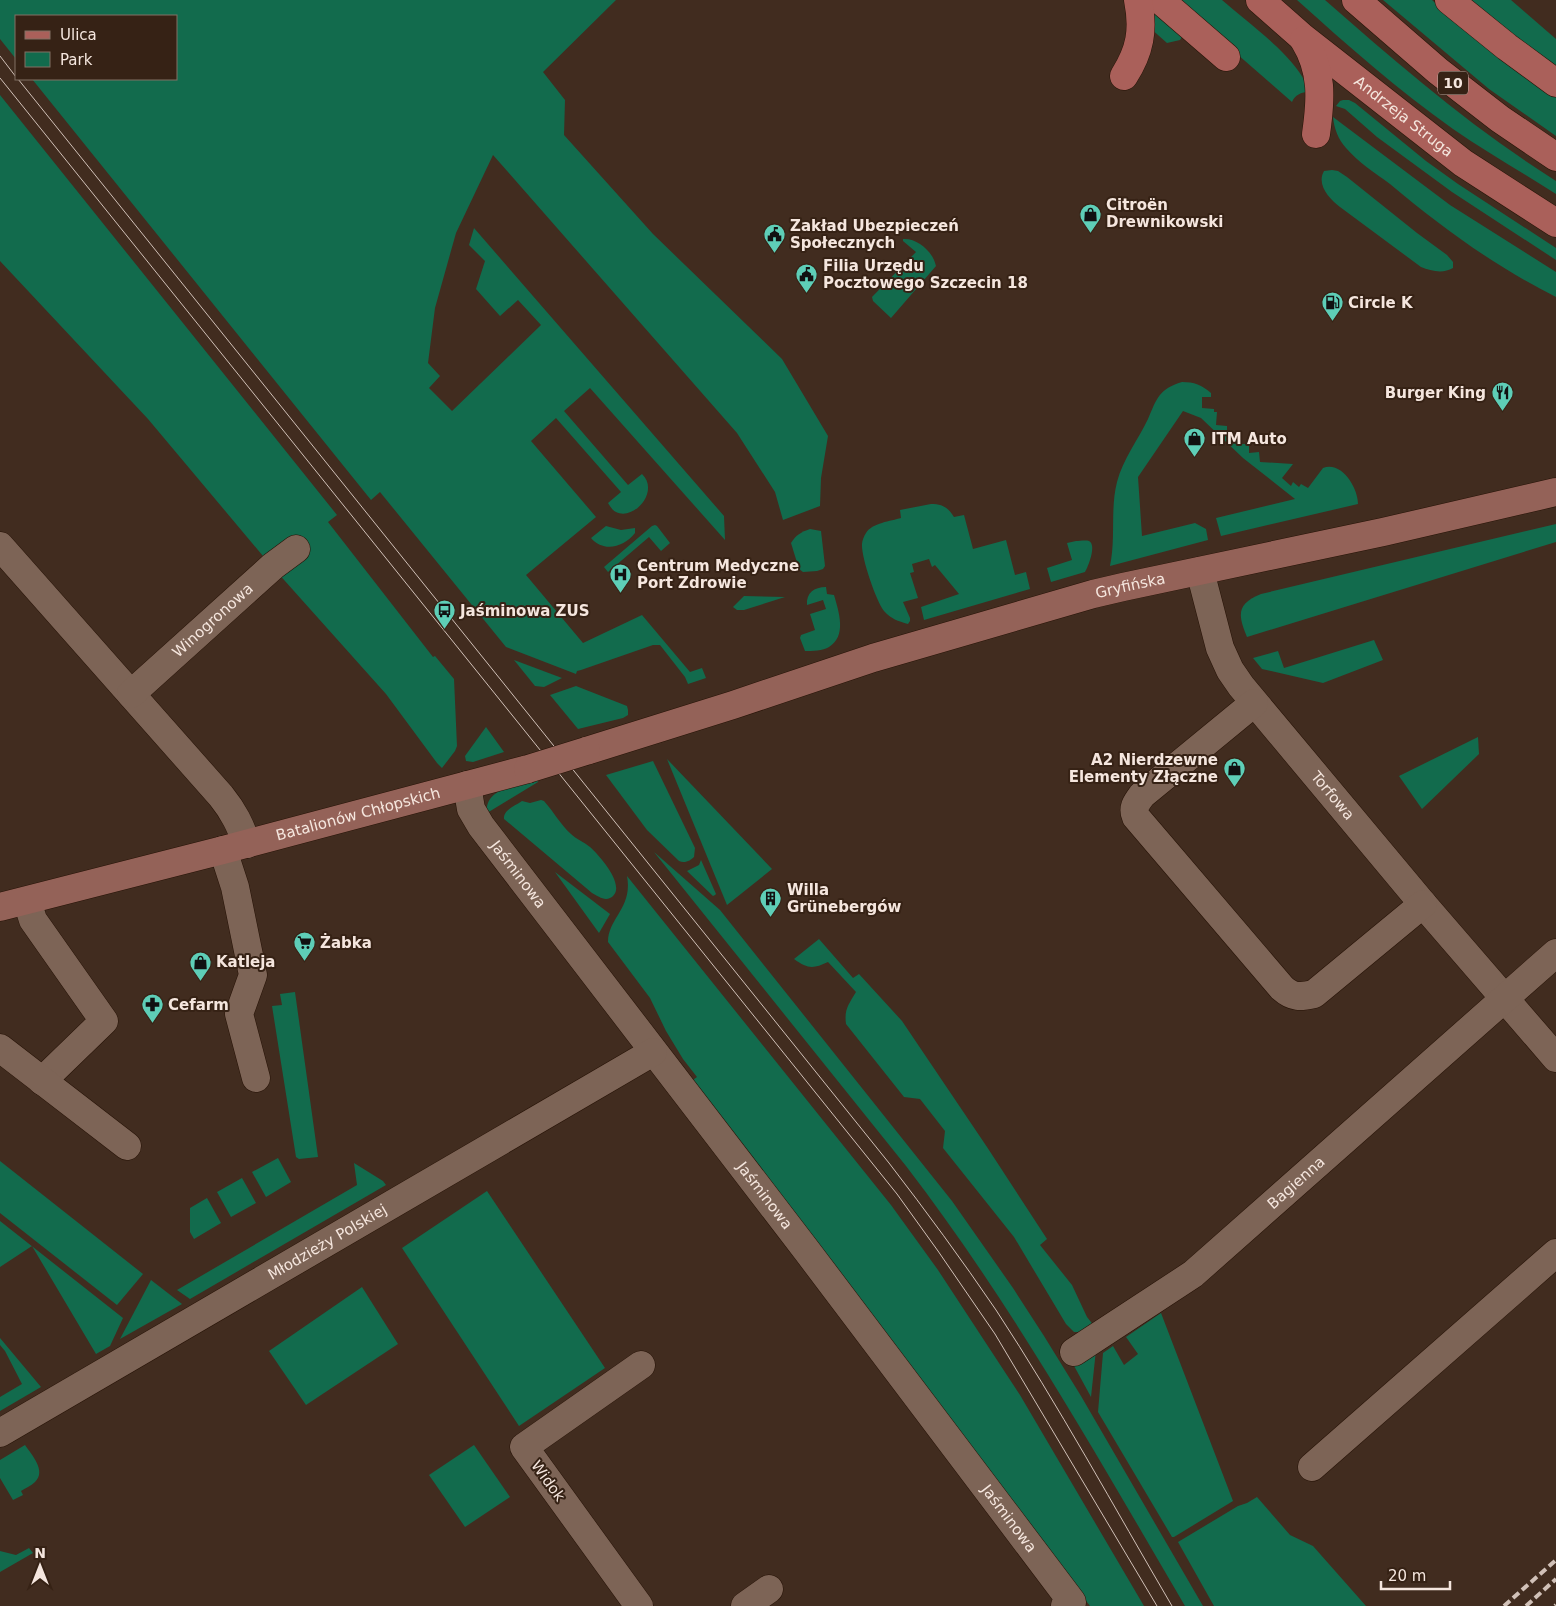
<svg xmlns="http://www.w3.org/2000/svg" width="1556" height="1606" font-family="'DejaVu Sans',sans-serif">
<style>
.green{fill:#126b4d}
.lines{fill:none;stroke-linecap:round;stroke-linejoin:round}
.street-casing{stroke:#271307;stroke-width:29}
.secondary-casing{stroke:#271307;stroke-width:29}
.primary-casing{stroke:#271307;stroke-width:29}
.street{stroke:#7d6456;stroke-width:28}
.secondary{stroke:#946258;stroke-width:28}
.primary{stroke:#aa605a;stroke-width:28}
.tram{stroke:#d1c1b8;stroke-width:1}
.rail{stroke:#d1c1b8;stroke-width:4;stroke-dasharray:8 4;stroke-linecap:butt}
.secondary-bridge-casing{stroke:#271307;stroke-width:29;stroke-linecap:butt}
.secondary-bridge{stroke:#946258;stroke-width:28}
.labels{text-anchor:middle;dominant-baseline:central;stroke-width:4;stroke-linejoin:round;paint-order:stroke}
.shield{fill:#362215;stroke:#bcaba2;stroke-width:1}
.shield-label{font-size:14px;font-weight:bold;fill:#f5e6de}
.street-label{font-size:15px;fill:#f5e6de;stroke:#362215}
.poi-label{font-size:15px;font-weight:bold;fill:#f5e6de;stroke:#362215;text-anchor:start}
</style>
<rect width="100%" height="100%" fill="#412c1f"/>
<g class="green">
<path d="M0,0h616l-73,72 22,28 -1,35 89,99 129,125 46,77 -7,42 -1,28 -37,14 -8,-28 -38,-59 -244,-278 -37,78 -21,75 -7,55 12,13 -11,12 23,23 89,-86 -23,-25 -18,16 -24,-27 9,-28 -16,-16 5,-17 250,288 1,24 -135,-152 -26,23 64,74 14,-11c18,17 -8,47 -26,38 -4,-2 -6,-6 -8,-9l13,-11 -65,-74 -25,23 65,76 -70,58 57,68 59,-28 48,57 12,-4 4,10 -18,6 -3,-7 -25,-32h-7l-72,25 -4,1 -1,3 -70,-27 -126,-155 -9,8 -339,-421h144v-63h-160v43l-16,-20z"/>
<path d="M1175,0h47c25,22 79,60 87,92 -8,0 -14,3 -17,10z"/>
<path d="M1297,0h28c74,65 147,128 231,181v13c-34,-22 -70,-42 -103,-65 -55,-39 -106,-84 -156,-129z"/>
<path d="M1383,0h49l32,29 92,68v39l-67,-47z"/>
<path d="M1464,0h47l45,39v32z"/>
<path d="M1151,10l30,25 1,2 -2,3 -13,3 -18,-16z"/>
<path d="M0,95l337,420 -9,7 105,135 2,-1 19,23 3,67 -2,5 -13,17 -5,-5 -51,-69 -118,-132 -120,-143 -148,-158z"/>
<path d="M1343,100h6l6,3 71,58 32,23 98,64v12l-104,-68 -75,-55 -32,-28 -9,-3 4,-5z"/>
<path d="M1333,117l117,88 106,67v25c-60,-30 -115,-70 -166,-113 -15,-11 -32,-22 -44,-36 -8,-9 -12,-20 -13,-31z"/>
<path d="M1332,170l6,1 9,6 70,56 30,22 6,7v6c-10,6 -22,3 -32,-1l-81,-60c-10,-8 -24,-22 -16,-36z"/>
<path d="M903,239c15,-1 30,13 33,27l-45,52 -18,-17 -1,-4 44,-45 -13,-11z"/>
<path d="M1182,382c12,0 20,3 29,11v4h-9v11l12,1v3h3l-1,13 11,1v9h11l1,9h10v9l10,-1 1,10 33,2 -11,14 9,8 2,-4 6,5 2,-3 7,4 15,-20c19,-7 35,20 35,36l-137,32 -5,-18 79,-19 -52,-41 -42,-40 -18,-7 -45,66 4,59 53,-13 11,6 2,11 -98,26c6,-28 0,-57 7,-84 6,-23 21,-42 31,-63 9,-21 11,-30 34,-37z"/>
<path d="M931,504c11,0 17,3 23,13l10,-2 9,34 33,-9 9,35 11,-3 4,17 -106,31 -3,-13 38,-13 -24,-29 -3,2 -3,-8 -17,5 2,8 -4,1 8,25 -15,4 7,16v3l-2,3c-10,-3 -17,-5 -24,-13 -8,-10 -23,-54 -22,-67 0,-3 2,-8 4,-11 6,-10 25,-12 35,-15l-1,-8z"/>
<path d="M1556,524v18l-309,95c-9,-22 -11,-33 14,-43z"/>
<path d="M655,525l2,1 13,17 -9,8 -12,-14 -41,35 -4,-5 48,-41z"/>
<path d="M606,526l15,4 14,-2v5c-11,14 -31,20 -44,5z"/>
<path d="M810,529l11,2 4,35 -2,3 -6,2 -14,1 -4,-3 -8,-26c5,-8 10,-11 19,-14z"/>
<path d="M1076,541c3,0 10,-1 13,0 8,4 -1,26 -4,31l-34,10 -4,-14 25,-8 -5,-17z"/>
<path d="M826,587l1,7 7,1c5,17 13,41 -5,52 -6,4 -17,4 -24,4l-5,-13 1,-3 14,-5 -5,-16 16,-5 -3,-9 -16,5c-1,-12 7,-18 19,-18z"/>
<path d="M744,596l41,1 -41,13h-7l-4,-3z"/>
<path d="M1374,640l9,20 -60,23 -61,-14 -9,-11 25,-7 6,17z"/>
<path d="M514,660l48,18 -18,9 -9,-1z"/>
<path d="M576,686l51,20 1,4v5l-5,3 -45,11 -28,-34z"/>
<path d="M486,727l18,25 -31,10 -7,-1 -1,-5z"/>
<path d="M1478,737l1,17 -57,55 -23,-33z"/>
<path d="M667,759l105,110 -45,36z"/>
<path d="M653,761l42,87 -1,9c-3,3 -9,7 -15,4l-32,-31 -41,-55z"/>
<path d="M537,780l1,2 -51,31c-3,-25 31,-28 50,-33z"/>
<path d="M541,800l3,1c9,10 17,24 27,33 5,5 13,8 19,13 9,8 39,41 20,51 -6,3 -12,-2 -18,-5l-88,-74c-1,-9 11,-13 18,-18l8,2z"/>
<path d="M654,852l66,58 232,291 61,87 31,48 37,60 122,210h-18c-88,-150 -173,-302 -279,-440z"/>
<path d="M701,860l15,34 -1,1 -2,1 -26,-25 12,-6z"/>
<path d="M555,872l55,42 -11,19z"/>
<path d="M627,876l264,329 47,65 82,125 124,211h-54l-400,-524 7,-5 -14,-18 -17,-28 -16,-33 -42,-56c0,-24 25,-34 19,-66z"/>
<path d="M819,939l34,39 6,-4 43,47 85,126 60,92 -7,6 32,40 15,32 8,10 -13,5h-8l-8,-8 -52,-87 -71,-89 2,-17 -25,-32 -16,-2 -58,-73c-2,-15 3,-20 10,-32l-28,-30c-15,7 -20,7 -34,-3z"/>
<path d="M295,992l23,165 -19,2 -3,-2 -24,-151 10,-1 -2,-11z"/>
<path d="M278,1158l13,24 -25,15 -14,-25z"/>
<path d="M0,1161l143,113 -26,31 -117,-92z"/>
<path d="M354,1163l29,18 3,4 -196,114 -13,-9 180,-105z"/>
<path d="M242,1178l14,25 -25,14 -14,-25z"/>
<path d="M487,1191l118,177 -86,58 -117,-178z"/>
<path d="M207,1198l14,25 -27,16 -4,-7v-24z"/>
<path d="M0,1221l123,97 -13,28 -14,8 -64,-108 -32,21z"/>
<path d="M151,1280l31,24 -62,35z"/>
<path d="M362,1287l36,57 -92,61 -37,-54z"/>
<path d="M1161,1313l72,188 -59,36h-2l-74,-125 5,-59 10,-7 11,19 14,-11 -12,-17z"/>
<path d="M0,1338l41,49 -41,24v-14l22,-13 -17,-33 -5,-6z"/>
<path d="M1096,1350l-5,47 -18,-33z"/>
<path d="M25,1445c6,9 22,26 10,37 -4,4 -10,6 -14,9l2,4 -10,5 -13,-22v-18z"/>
<path d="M474,1445l36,52 -45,30 -36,-52z"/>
<path d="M1257,1497l33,38 23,11 53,60h-152l-36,-64 60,-36 9,-3z"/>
<path d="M29,1548l4,5 -33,19v-21l16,4z"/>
</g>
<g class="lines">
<defs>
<g id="street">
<path d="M0,546l221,250c13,16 19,29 26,48"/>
<path id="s1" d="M1200,571l20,77 10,22 11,16 182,218 133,154"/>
<path id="s2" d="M131,694l142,-128 23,-17"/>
<path d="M1254,703l-112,92c-6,8 -10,13 -6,22l146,171c11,10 19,9 32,6l109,-90"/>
<path id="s3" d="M467,785l4,24 10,17 326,425 265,351 -7,4"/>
<path d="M223,850l12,37 18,88 -14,39 17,64"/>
<path d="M27,901l6,19 71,101 -62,60"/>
<path d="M0,1048l127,98"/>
<path id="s4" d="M1074,1352l119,-78 363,-321"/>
<path id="s5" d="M0,1433l653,-381"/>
<path d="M1312,1467l244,-214"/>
<path d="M639,1606l-115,-159 117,-82"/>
<path d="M745,1606l24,-17"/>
</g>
<g id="secondary">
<path id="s6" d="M586,751l147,-46 140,-47 220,-64 30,-7 260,-55 173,-40"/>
<path id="s7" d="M0,907l223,-57 305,-81"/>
</g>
<g id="primary">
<path d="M1160,0l66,57"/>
<path id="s8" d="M1260,0l42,37 161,126 93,60"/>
<path d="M1356,0l82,71 62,48 56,38"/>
<path d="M1449,0l58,47 49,36"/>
<path d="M1304,40c19,31 17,59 12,94"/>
<path d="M1124,76c16,-25 20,-46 14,-76"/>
</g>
</defs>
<use href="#street" class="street-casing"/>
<use href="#secondary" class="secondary-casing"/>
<use href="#primary" class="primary-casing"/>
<use href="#street" class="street"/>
<use href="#secondary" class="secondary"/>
<use href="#primary" class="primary"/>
<g class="tram">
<path d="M0,56l16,21"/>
<path d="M0,78l897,1116 41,57 57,83 162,272"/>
<path d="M18,79l871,1084c37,48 73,97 107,147 63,96 118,197 176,296"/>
</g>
<g class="rail">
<path d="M1504,1606l52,-46"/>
<path d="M1526,1606l30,-27"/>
<path d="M1555,1606l1,-1"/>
</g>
<defs>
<path id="secondary-bridge" d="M528,769l58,-18"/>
</defs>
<use href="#secondary-bridge" class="secondary-bridge-casing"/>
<use href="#secondary-bridge" class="secondary-bridge"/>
</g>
<defs>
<symbol id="shop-pin" viewBox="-11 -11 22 30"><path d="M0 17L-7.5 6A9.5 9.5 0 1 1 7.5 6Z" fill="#5eceb7" stroke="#362215"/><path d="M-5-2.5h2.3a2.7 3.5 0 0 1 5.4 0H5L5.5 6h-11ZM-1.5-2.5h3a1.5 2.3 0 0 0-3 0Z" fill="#111"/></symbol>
<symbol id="civic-pin" viewBox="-11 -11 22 30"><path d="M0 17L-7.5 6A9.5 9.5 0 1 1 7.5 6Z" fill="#5eceb7" stroke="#362215"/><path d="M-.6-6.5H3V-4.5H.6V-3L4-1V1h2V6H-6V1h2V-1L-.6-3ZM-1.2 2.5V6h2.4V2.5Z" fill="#111"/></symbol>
<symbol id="fuel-pin" viewBox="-11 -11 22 30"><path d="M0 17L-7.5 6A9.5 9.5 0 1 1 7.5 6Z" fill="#5eceb7" stroke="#362215"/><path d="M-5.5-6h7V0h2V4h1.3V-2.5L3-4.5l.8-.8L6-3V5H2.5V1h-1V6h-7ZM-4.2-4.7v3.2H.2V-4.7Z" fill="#111"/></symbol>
<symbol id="restaurant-pin" viewBox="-11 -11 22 30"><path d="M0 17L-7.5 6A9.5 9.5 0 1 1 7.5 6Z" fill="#5eceb7" stroke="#362215"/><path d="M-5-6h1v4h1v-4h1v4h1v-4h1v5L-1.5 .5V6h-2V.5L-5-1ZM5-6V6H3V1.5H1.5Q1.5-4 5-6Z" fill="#111"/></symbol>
<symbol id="hospital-pin" viewBox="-11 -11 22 30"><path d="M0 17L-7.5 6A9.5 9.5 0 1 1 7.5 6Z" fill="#5eceb7" stroke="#362215"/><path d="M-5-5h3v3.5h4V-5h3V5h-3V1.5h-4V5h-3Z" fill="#111"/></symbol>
<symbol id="bus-pin" viewBox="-11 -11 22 30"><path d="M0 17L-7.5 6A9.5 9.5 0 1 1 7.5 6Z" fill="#5eceb7" stroke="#362215"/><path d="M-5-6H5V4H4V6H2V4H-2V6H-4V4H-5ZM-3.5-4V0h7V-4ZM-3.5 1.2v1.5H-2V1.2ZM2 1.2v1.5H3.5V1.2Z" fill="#111"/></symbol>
<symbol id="building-pin" viewBox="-11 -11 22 30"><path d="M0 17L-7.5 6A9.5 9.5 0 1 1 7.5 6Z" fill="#5eceb7" stroke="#362215"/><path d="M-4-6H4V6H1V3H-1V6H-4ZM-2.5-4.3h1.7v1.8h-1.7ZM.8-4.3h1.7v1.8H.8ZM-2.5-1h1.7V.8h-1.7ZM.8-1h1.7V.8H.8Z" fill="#111"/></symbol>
<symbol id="supermarket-pin" viewBox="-11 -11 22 30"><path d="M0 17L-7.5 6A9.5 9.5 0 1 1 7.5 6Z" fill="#5eceb7" stroke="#362215"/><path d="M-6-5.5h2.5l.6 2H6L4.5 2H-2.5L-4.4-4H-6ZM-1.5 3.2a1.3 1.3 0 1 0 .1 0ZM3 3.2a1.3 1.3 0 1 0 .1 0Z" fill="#111"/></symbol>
<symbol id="pharmacy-pin" viewBox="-11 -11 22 30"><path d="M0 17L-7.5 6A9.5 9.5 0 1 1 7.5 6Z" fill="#5eceb7" stroke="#362215"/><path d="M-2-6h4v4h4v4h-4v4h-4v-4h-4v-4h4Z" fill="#111"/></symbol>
</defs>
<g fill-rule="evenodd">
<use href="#shop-pin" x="1078" y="202" width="25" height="34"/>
<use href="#civic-pin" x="762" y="222" width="25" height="34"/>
<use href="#civic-pin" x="794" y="262" width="25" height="34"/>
<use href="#fuel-pin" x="1320" y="290" width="25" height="34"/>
<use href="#restaurant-pin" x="1490" y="380" width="25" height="34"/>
<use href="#shop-pin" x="1182" y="426" width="25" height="34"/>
<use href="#hospital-pin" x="608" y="562" width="25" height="34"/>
<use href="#bus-pin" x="432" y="598" width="25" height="34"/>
<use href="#shop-pin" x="1222" y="756" width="25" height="34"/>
<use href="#building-pin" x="758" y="886" width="25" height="34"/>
<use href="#supermarket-pin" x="292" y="930" width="25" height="34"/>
<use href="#shop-pin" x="188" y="950" width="25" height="34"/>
<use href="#pharmacy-pin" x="140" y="992" width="25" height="34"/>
</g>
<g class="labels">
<rect class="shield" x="1438" y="71.5" width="30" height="23" rx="4"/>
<g class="shield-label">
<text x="1453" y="83">10</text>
</g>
<g class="street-label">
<text stroke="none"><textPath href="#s8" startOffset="185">Andrzeja Struga</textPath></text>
<text stroke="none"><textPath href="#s6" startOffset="569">Gryfińska</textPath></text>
<text stroke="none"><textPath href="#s2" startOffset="110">Winogronowa</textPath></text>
<text stroke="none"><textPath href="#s1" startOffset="266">Torfowa</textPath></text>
<text stroke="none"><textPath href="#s7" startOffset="370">Batalionów Chłopskich</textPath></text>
<text stroke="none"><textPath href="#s3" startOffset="105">Jaśminowa</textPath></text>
<text stroke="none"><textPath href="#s4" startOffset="280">Bagienna</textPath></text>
<text stroke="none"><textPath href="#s3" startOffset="510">Jaśminowa</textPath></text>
<text stroke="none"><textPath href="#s5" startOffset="379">Młodzieży Polskiej</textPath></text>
<text transform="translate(548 1481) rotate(54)">Widok</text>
<text stroke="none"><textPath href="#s3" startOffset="915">Jaśminowa</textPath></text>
</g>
<g class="poi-label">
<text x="1106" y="205">Citroën<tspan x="1106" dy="17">Drewnikowski</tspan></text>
<text x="790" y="226">Zakład Ubezpieczeń<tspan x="790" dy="17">Społecznych</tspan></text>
<text x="823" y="266">Filia Urzędu<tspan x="823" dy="17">Pocztowego Szczecin 18</tspan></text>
<text x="1348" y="303">Circle K</text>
<text x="1486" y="393" text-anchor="end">Burger King</text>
<text x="1211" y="439">ITM Auto</text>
<text x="637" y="566">Centrum Medyczne<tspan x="637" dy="17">Port Zdrowie</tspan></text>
<text x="460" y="611">Jaśminowa ZUS</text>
<text x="1218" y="760" text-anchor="end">A2 Nierdzewne<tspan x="1218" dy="17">Elementy Złączne</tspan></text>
<text x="787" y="890">Willa<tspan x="787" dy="17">Grünebergów</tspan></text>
<text x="320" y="943">Żabka</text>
<text x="216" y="962">Katleja</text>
<text x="168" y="1005">Cefarm</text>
</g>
</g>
<rect x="15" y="15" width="162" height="65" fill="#362215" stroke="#827065"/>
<rect x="25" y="31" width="25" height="8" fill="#aa605a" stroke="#827065"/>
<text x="60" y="40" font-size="15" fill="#f5e6de">Ulica</text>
<rect x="25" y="52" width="25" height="15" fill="#126b4d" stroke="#827065"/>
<text x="60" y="65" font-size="15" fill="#f5e6de">Park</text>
<g transform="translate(40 1566)" stroke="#362215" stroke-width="4" paint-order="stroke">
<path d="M0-4L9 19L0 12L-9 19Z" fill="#f5e6de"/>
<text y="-8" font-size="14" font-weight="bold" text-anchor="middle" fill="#f5e6de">N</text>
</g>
<path d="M1381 1581v8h69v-8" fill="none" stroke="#f5e6de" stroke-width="2.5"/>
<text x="1388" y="1581" font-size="15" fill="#f5e6de" stroke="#362215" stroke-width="4" paint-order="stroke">20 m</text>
</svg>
